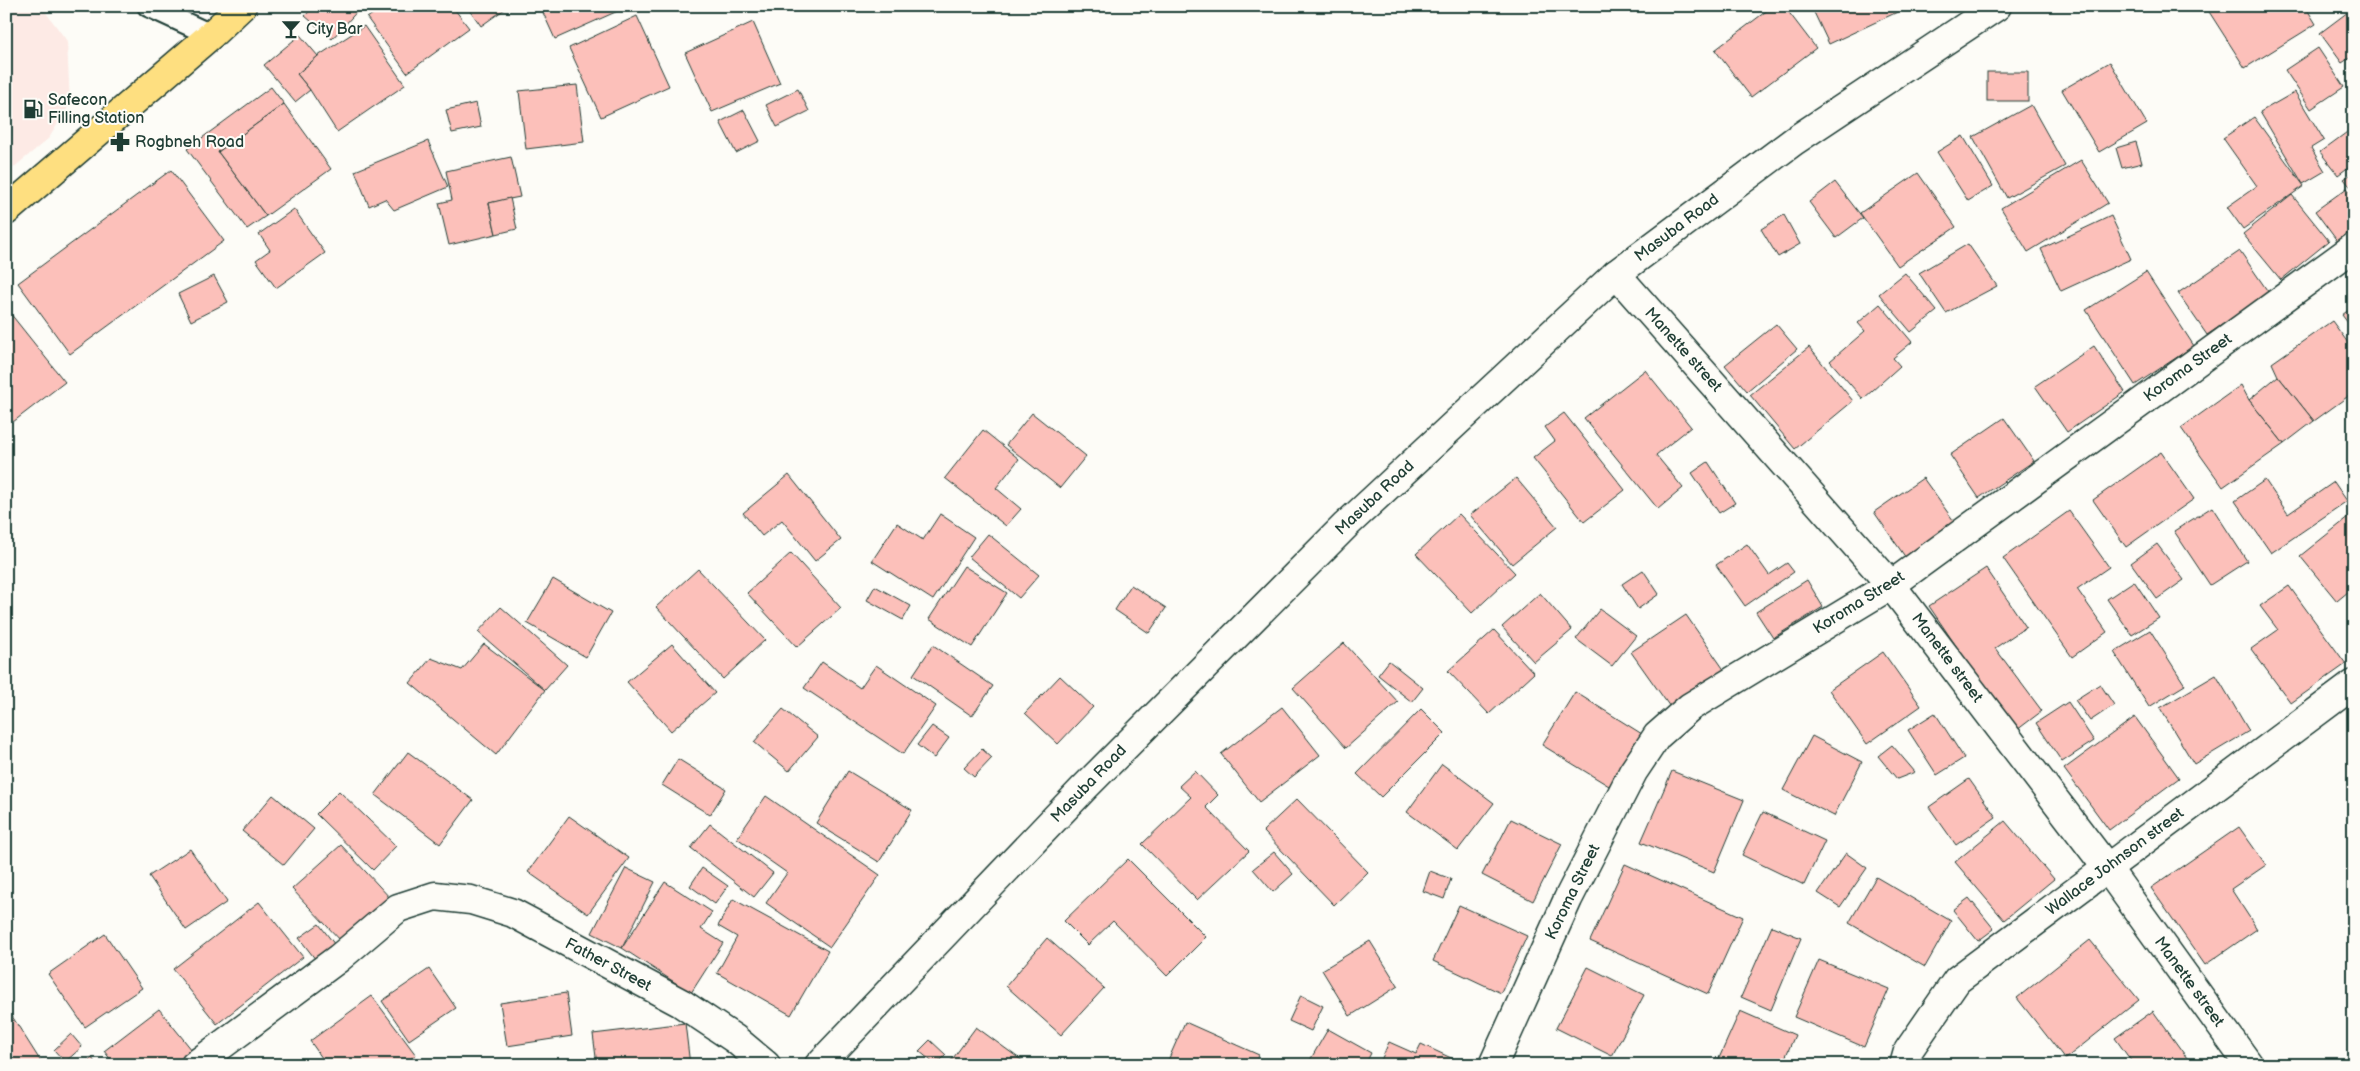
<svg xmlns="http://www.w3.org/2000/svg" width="2360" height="1071" font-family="'Balsamiq Sans',sans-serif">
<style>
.built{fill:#fdeae5}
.building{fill:#fcc0ba;stroke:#1f3d34}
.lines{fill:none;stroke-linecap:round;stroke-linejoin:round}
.lane-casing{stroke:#1f3d34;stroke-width:24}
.street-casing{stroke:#1f3d34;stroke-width:31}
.primary-casing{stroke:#1f3d34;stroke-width:31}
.lane{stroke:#fdfcf7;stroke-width:20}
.street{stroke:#fdfcf7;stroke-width:28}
.primary{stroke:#fedf80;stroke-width:28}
.labels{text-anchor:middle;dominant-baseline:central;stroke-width:4;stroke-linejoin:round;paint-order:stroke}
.poi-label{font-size:16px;fill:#1f3d34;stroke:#fdfcf7;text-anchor:start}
.street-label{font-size:16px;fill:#1f3d34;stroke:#fdfcf7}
</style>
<rect width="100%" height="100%" fill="#fdfcf7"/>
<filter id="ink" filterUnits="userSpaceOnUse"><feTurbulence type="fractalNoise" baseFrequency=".02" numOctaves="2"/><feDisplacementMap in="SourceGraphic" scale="10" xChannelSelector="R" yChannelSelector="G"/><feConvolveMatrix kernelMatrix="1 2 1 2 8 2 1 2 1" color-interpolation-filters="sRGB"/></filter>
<g filter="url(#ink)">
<path class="built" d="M6,6h35l26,35 3,63 -21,34 -43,36z"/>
<g class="building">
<path d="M314,6h48l-30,33 -27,-23z"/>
<path d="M384,6h68l17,22 -62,45 -40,-55z"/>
<path d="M467,6h42l-28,20z"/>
<path d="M540,6h89l-74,33z"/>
<path d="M1773,6h11l32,42 -65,49 -36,-47z"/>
<path d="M1811,6h97v1l-79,37z"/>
<path d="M2305,6l11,18 -71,44 -39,-61z"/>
<path d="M2348,12l6,8v35l-12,8 -22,-30z"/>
<path d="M637,16l32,70 -68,31 -32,-69z"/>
<path d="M753,22l27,61 -68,29 -27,-59z"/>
<path d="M364,26l41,59 -68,47 -27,-42 -13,-16 21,-18z"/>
<path d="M300,35l18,21 -21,18 13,16 -15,12 -31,-37z"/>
<path d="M2318,48l26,39 -33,22 -26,-39z"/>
<path d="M2110,62l37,62 -48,28 -37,-62z"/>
<rect x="1987" y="72" width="41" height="29"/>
<path d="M577,85l7,57 -58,7 -7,-58z"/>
<path d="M271,87l13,17 -66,48 48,64 -19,13 -60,-80z"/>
<path d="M798,89l11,22 -32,16 -11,-22z"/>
<path d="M6,92h4l1,43h-5z"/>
<path d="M2295,92l29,48 -13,8 14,23 -22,13 -43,-72z"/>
<path d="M476,103l5,24 -29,6 -6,-23z"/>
<path d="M284,104l47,65 -65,47 -48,-64z"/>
<path d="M2031,105l34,61 -58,32 -34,-61z"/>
<path d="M744,110l16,31 -24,12 -16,-31z"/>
<path d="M2254,117l50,69 -61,43 -16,-22 30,-21 -34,-48z"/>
<path d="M2354,127v36l-16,12 -18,-23z"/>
<path d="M1963,136l30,50 -25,15 -31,-49z"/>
<path d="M428,141l20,46 -54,23 -9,-11 -16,7 -14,-35z"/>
<path d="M2136,142l6,21 -20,5 -6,-20z"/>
<path d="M511,157l9,40 -31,6 7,31 -47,11 -10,-42 13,-3 -6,-29z"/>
<path d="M2081,160l27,43 -80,49 -27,-44z"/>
<path d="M171,170l53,71 -154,113 -52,-71z"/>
<path d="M2354,172v19l-10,-12z"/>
<path d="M1918,173l38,54 -58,39 -38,-53z"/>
<path d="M1835,182l28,36 -27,20 -27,-36z"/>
<path d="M2347,188l7,9v39l-13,10 -26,-35z"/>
<path d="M2292,195l37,46 -48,39 -38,-46z"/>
<path d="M510,198l7,31 -21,5 -7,-31z"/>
<path d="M294,209l31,44 -49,35 -20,-28 14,-10 -11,-16z"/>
<path d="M1784,215l16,29 -22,13 -17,-28z"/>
<path d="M2111,216l20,43 -70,32 -20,-42z"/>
<path d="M1968,244l29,42 -51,27 -27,-40z"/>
<path d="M2240,251l29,42 -62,42 -29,-42z"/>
<path d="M2146,272l48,74 -59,39 -49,-75z"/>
<path d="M1905,273l32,38 -26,21 -32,-38z"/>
<path d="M214,276l14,26 -37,19 -13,-27z"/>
<path d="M1880,304l32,38 -19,16 7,8 -37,33 -33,-38 35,-30 -7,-8z"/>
<path d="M2354,306v25l-12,-16z"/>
<path d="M6,308l59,74 -52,40 -7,-9z"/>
<path d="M2332,321l22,30v41l-40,29 -36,-45 -6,-13z"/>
<path d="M1776,324l21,25 -50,42 -22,-26z"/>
<path d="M2094,346l31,46 -58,40 -32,-46z"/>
<path d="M1809,347l44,54 -58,48 -45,-54z"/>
<path d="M1645,370l46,57 -35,28 27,33 -25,21 -74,-91z"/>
<path d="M2278,376l36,45 -30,23 -35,-44z"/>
<path d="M2241,385l8,15 35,44 -61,43 -42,-59z"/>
<path d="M1032,413l54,43 -26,32 -54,-43z"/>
<path d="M1564,413l61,77 -41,32 -51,-64 22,-17 -10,-14z"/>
<path d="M2004,418l30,43 -55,37 -29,-43z"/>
<path d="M983,430l36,29 -23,29 25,21 -15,17 -61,-48z"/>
<path d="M2161,452l33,47 -68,48 -33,-47z"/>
<path d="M1708,462l27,41 -16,10 -27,-40z"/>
<path d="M789,475l52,65 -26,21 -33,-41 -20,16 -19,-23z"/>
<path d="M1516,478l41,49 -45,37 -42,-49z"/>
<path d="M1923,478l33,46 -50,34 -32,-46z"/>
<path d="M2265,480l23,34 46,-32 13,19 -76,52 -36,-52z"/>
<path d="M2212,507l35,54 -37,24 -36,-54z"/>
<path d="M2069,511l40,56 -32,22 30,43 -35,25 -69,-99z"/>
<path d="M2354,513v74l-17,14 -37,-45z"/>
<path d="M940,514l34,23 -41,63 -61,-39 25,-38 26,17z"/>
<path d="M1459,514l56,59 -43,40 -56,-59z"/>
<path d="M988,534l51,41 -20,23 -50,-41z"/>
<path d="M1747,544l22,31 18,-12 7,9 -49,34 -29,-41z"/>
<path d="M2157,544l27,36 -27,19 -26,-36z"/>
<path d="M791,553l50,55 -44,39 -50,-54z"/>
<path d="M964,566l43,27 -35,54 -43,-28z"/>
<path d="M1986,568l40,59 -31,21 47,63 -25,19 -48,-65 -40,-59z"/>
<path d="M698,569l67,71 -42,39 -67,-72z"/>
<path d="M1643,570l16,24 -21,15 -16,-25z"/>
<path d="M553,579l58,34 -25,44 -59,-34z"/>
<path d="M1807,580l16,27 -50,31 -17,-26z"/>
<path d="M2134,581l25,37 -27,17 -25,-36z"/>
<path d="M1131,585l35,23 -17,25 -34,-23z"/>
<path d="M875,586l36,20 -8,14 -36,-20z"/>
<path d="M2289,586l57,78 -55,39 -40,-54 27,-19 -18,-24z"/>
<path d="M1540,593l32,37 -38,32 -32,-35z"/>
<path d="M501,607l66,58 -22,25 -67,-58z"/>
<path d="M1600,609l36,27 -24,30 -36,-27z"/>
<path d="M1686,615l39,56 -55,36 -39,-55z"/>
<path d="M1494,630l40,43 -45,41 -41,-43z"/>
<path d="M2150,630l35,55 -36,22 -35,-55z"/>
<path d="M1344,643l54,59 -52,46 -53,-60z"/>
<path d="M484,644l61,46 -49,65 -86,-72 21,-25 31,12z"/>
<path d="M672,644l43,49 -44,38 -44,-49z"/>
<path d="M933,645l60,41 -21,30 -59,-41z"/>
<path d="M1883,652l38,54 -54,38 -38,-54z"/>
<path d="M1389,661l34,27 -11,14 -34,-27z"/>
<path d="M822,662l38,26 16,-23 60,41 -33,48 -99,-66z"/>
<path d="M2216,675l33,56 -55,33 -34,-56z"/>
<path d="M1060,676l33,31 -35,37 -33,-31z"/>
<path d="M2100,684l14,21 -24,16 -15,-21z"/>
<path d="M1575,692l67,42 -33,52 -67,-41z"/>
<path d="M2068,702l26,39 -32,21 -26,-39z"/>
<path d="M1282,707l38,48 -61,47 -38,-48z"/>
<path d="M783,709l35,28 -29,34 -35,-29z"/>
<path d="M1421,709l24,24 -64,64 -24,-23z"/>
<path d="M1935,713l29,45 -27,17 -29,-45z"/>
<path d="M2135,717l44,61 -70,52 -45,-61z"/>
<path d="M932,726l17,12 -15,20 -17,-13z"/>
<path d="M1812,736l50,26 -28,54 -51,-26z"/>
<path d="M1892,745l23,27 -18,7 -19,-23z"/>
<path d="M982,749l10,9 -18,19 -10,-9z"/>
<path d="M408,752l65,48 -33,44 -65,-49z"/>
<path d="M678,759l48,30 -16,26 -48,-30z"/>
<path d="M1442,764l52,39 -36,47 -51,-38z"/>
<path d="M848,771l64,39 -33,52 -63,-39z"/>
<path d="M1195,771l23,24 -12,12 43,44 -52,49 -55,-56 49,-47 -12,-11z"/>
<path d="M1672,771l72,29 -30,72 -73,-30z"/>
<path d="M1969,779l27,38 -40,28 -27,-38z"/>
<path d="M339,791l57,55 -23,24 -57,-56z"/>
<path d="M273,795l41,34 -30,36 -42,-34z"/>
<path d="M766,796l114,79 -50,72 -64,-44 21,-30 -50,-35z"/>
<path d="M1297,799l71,73 -34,33 -71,-74z"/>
<path d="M1763,812l62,29 -21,44 -62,-30z"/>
<path d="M569,816l60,42 -41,56 -60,-42z"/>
<path d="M1511,819l51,25 -29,57 -51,-26z"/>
<path d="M2005,821l49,58 -50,41 -49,-58z"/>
<path d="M710,824l63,49 -19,24 -63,-49z"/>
<path d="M2239,827l27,38 -35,24 26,40 -52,36 -54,-77z"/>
<path d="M341,845l50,54 -48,44 -51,-54z"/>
<path d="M190,849l37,53 -41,28 -37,-54z"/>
<path d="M1274,852l19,22 -20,18 -20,-23z"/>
<path d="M1846,853l21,15 -27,39 -22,-14z"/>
<path d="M1128,859l78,78 -39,39 -54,-55 -25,24 -24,-24z"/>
<path d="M1625,864l118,53 -35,77 -118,-53z"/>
<path d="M626,868l29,14 -33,66 -30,-15z"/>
<path d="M702,868l26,18 -13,18 -25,-18z"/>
<path d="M1430,871l21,8 -7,20 -21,-8z"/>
<path d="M1876,877l75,44 -26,46 -76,-44z"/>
<path d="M665,882l47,30 -11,17 22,14 -32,50 -69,-45z"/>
<path d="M1969,898l25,31 -16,12 -25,-31z"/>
<path d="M733,899l95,52 -37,64 -74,-42 20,-36 -19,-11z"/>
<path d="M259,902l44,55 -86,67 -44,-55z"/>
<path d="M1459,905l68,31 -26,57 -68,-32z"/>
<path d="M319,924l16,21 -19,15 -17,-22z"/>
<path d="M1772,926l29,12 -30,72 -30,-13z"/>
<path d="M105,934l37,54 -57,39 -37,-53z"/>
<path d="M1047,938l57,50 -43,47 -55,-49z"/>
<path d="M2090,940l49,60 -74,59 -48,-61z"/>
<path d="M1370,941l28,45 -48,30 -28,-46z"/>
<path d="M1819,960l70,29 -25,58 -70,-30z"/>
<path d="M1588,967l56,28 -32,61 -56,-28z"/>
<path d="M429,969l27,39 -47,32 -27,-39z"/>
<path d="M566,993l6,43 -65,10 -7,-43z"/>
<path d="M1301,995l22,11 -12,25 -22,-10z"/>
<path d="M372,996l44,59 -14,10h-75l-17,-24z"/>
<path d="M159,1009l37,46 -12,10h-69l-11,-14z"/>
<path d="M1740,1011l55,24 -13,30h-66z"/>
<path d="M2153,1011l39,54h-58l-19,-27z"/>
<path d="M10,1013l33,52h-37v-50z"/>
<path d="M1185,1022l74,33 -4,10h-89z"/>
<path d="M685,1023l5,42h-93l-4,-31z"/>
<path d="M976,1027l48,35 -2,3h-74z"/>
<path d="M1328,1029l43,24 -6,12h-52l-4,-3z"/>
<path d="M71,1034l11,13 -17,15 -11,-12z"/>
<path d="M930,1040l16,15 -10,10 -17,-14z"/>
<path d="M1389,1042l27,12 5,-10 43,20 -85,1z"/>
<path d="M92,1058l5,7h-14z"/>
<path d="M275,1058l6,7h-14z"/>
</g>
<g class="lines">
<defs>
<path id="lane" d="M148,6l63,29"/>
<g id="street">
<path d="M1616,274l275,311 216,283 142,197"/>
<path d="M195,1065l144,-107 59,-50 37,-12 36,4 42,13 168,90 54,36 31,26"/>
<path d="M819,1065l264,-276 263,-264 270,-251 178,-133 203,-135"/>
<path d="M1493,1065l75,-166 65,-127 24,-36 33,-29 201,-122 463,-338"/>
<path d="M1904,1065l4,-14 49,-71 397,-296"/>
</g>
<path id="primary" d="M6,211l205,-176 31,-29"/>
</defs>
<use href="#lane" class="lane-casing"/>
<use href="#street" class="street-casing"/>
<use href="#primary" class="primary-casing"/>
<use href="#lane" class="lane"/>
<use href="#street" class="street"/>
<use href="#primary" class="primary"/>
</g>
</g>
<defs>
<symbol id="bar-bare" viewBox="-9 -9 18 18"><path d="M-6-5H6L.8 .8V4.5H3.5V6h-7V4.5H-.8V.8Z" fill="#1f3d34" stroke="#fdfcf7" stroke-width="2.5" paint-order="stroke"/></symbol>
<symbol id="fuel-bare" viewBox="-9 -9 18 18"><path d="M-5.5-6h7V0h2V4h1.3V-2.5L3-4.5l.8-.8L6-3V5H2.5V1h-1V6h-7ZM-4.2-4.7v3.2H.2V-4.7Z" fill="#1f3d34" stroke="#fdfcf7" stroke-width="2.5" paint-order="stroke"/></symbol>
<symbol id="pharmacy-bare" viewBox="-9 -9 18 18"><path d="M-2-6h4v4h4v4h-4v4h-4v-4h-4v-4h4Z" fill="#1f3d34" stroke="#fdfcf7" stroke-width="2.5" paint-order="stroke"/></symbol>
</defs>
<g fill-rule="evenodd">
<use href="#bar-bare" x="277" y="15" width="28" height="28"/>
<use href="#fuel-bare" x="19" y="95" width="28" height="28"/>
<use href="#pharmacy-bare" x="106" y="128" width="28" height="28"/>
</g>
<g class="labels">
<g class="poi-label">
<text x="306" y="29">City Bar</text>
<text x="48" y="100">Safecon<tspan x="48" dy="18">Filling Station</tspan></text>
<text x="135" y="142">Rogbneh Road</text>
</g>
<g class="street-label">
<text transform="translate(1677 228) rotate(-37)">Masuba Road</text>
<text transform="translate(1683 350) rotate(48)">Manette street</text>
<text transform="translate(2188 368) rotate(-36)">Koroma Street</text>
<text transform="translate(1375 498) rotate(-43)">Masuba Road</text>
<text transform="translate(1859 603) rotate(-32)">Koroma Street</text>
<text transform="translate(1947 658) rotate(53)">Manette street</text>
<text transform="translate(1089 784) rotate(-46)">Masuba Road</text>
<text transform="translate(2115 862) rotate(-37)">Wallace Johnson street</text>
<text transform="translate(1573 892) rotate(-64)">Koroma Street</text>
<text transform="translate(608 965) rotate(28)">Father Street</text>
<text transform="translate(2189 982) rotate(54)">Manette street</text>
</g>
</g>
<rect width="2360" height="1071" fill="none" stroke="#fdfcf7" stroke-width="25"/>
<rect x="12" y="12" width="2335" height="1046" fill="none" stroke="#1f3d34" stroke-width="2" filter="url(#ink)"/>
</svg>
